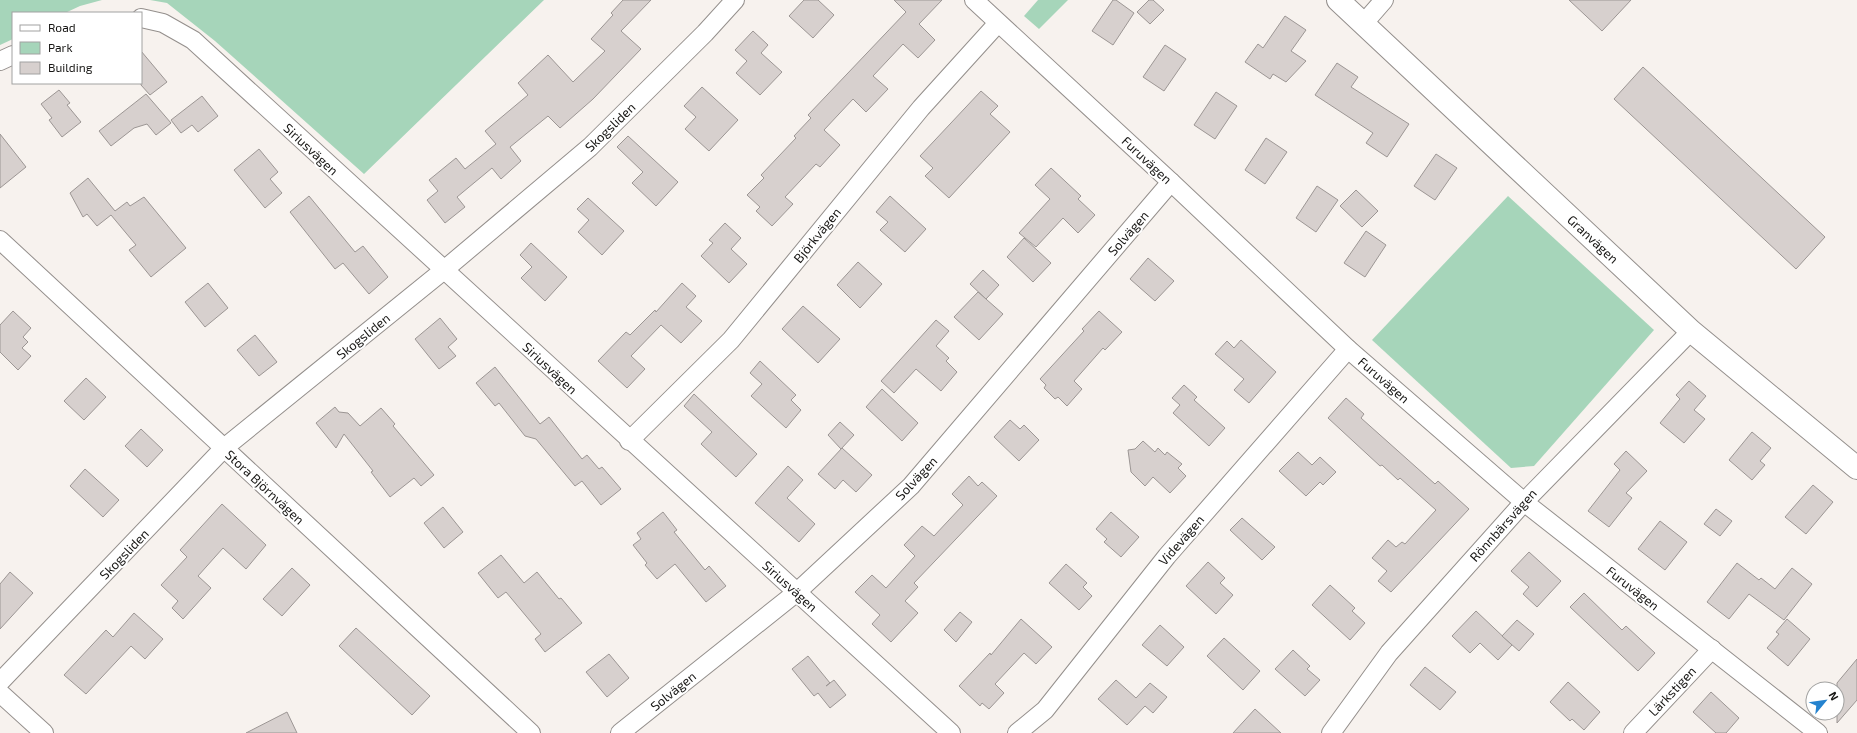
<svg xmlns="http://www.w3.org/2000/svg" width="1857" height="733" font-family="'Exo 2',sans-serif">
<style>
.green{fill:#a6d5ba}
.building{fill:#d7d0ce;stroke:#9c9694}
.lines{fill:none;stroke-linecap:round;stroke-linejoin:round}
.minor-casing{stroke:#948f8c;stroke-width:20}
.tertiary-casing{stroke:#948f8c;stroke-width:24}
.minor{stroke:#fff;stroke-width:18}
.tertiary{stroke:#fff;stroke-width:22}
.labels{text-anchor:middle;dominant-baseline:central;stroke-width:4;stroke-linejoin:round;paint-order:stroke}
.street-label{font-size:13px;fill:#171614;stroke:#fff}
</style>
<rect width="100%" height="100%" fill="#f7f2ee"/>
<g class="green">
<path d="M0,0h102l-22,6 -15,7h-52v26l-13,6z"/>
<path d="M150,0h394l-180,174 -149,-133 -48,-38z"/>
<path d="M1038,0h30l-29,29 -15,-13z"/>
<path d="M1508,196l146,134 -120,136 -23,2 -139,-128z"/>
</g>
<g class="building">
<path d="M623,0h28l-30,31 20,18 -48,50 -33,29 -12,-12 -38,31 11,14 -20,18 -9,-11 -35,29 8,10 -20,16 -18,-23 11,-9 -9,-11 27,-22 9,11 31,-25 -11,-13 43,-36 -10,-12 30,-28 25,27 32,-31 -14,-12 22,-24 -2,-2z"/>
<path d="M804,0h14l16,15 -21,23 -24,-22z"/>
<path d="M894,0h48l-23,24 16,16 -17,18 -15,-14 -30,32 15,13 -22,23 -13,-13 -29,31 16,15 -20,22 -4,-3 -31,33 8,7 -21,22 -16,-15 4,-4 -13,-12 17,-17 -3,-3 35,-37 -2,-2 17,-18 -3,-3 98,-103z"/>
<path d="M1113,0h3l18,13 -21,32 -21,-14z"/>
<path d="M1149,0h4l11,10 -14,14 -13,-12z"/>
<path d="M1569,0h62l-29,31z"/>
<path d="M1285,16l21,14 -15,21 15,10 -20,21 -13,-8 -3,5 -25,-17 13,-18 5,4z"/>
<path d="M753,31l15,14 -7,8 21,19 -22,23 -24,-22 11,-12 -12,-11z"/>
<path d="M1165,45l21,14 -22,32 -21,-14z"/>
<path d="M141,51l26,31 -17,13 -9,-10z"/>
<path d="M1337,63l21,14 -7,10 58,37 -22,33 -21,-14 7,-10 -58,-38z"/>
<path d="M1643,67l182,170 -29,32 -182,-170z"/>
<path d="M702,87l36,33 -29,31 -24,-22 11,-12 -12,-11z"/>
<path d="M59,90l11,13 -3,2 14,17 -19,15 -13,-17 3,-2 -11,-14z"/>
<path d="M981,91l17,15 -8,8 20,18 -61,66 -24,-22 8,-8 -13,-12z"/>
<path d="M1216,92l21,14 -22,33 -21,-14z"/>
<path d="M146,94l25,29 -15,12 -9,-11 -13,4 -23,18 -12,-15z"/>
<path d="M202,96l16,20 -20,16 -6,-7 -11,8 -10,-13z"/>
<path d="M0,134l26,33 -26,21z"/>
<path d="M628,136l50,46 -22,24 -24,-23 11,-11 -26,-25z"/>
<path d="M1266,138l21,14 -22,32 -20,-14z"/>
<path d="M259,149l19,23 -8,7 12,14 -17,15 -31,-38z"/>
<path d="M1436,154l21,14 -22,32 -21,-14z"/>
<path d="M1051,168l30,28 -3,3 17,16 -17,18 -15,-15 -27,29 -17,-14 31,-34 -15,-14z"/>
<path d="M88,178l27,33 12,-9 3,4 14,-9 42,51 -35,29 -22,-27 7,-5 -25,-30 -14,11 -10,-12 -4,3 -13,-24z"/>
<path d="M1317,186l21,14 -22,32 -20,-14z"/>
<path d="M1356,190l22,21 -16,16 -22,-21z"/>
<path d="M309,196l46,56 8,-6 25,31 -19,17 -26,-31 -8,6 -45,-57z"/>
<path d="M890,196l36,33 -21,23 -25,-22 8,-8 -12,-10z"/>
<path d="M588,198l36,33 -22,24 -24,-23 11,-12 -12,-11z"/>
<path d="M725,223l16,15 -10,11 16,15 -18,19 -28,-27 12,-13 -4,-3z"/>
<path d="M1366,231l20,14 -21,32 -21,-14z"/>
<path d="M1024,238l27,25 -18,19 -26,-25z"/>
<path d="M531,243l36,34 -22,24 -24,-23 11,-11 -12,-12z"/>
<path d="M1148,258l26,23 -19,20 -25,-22z"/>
<path d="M858,262l24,22 -22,24 -23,-23z"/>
<path d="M983,270l16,15 -13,14 -16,-15z"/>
<path d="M208,283l20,25 -23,19 -20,-25z"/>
<path d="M682,283l14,13 -10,11 16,14 -21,22 -20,-18 -30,31 14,13 -18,19 -29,-27 28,-29 4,3 25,-25 1,2z"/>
<path d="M978,292l25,22 -24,26 -25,-23z"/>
<path d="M803,306l37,33 -22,24 -36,-34z"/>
<path d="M13,311l18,17 -8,9 5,5 -6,6 9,8 -13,14 -18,-18v-27z"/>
<path d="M1099,311l23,21 -17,18 -2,-2 -29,33 8,8 -15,17 -9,-9 -3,2 -11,-11 2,-3 -6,-6 44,-48 -2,-2z"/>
<path d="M440,318l17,21 -9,8 8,9 -17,13 -24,-30z"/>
<path d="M936,320l13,11 -13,15 13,12 -3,3 11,11 -16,19 -25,-22 -22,24 -13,-12z"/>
<path d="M255,335l22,27 -18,14 -22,-26z"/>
<path d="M1241,340l35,32 -27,31 -15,-13 10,-11 -29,-25 12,-13 7,7z"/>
<path d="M760,361l36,34 -5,5 10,10 -15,18 -35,-32 11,-12 -12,-11z"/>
<path d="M495,367l45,57 9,-7 33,42 5,-4 12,14 3,-2 19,22 -20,16 -19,-24 -7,5 -39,-47 -11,-3 -26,-33 -4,3 -19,-23z"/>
<path d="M86,378l20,19 -22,23 -20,-19z"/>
<path d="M1689,381l17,15 -12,14 11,9 -21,24 -24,-20 20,-24 -4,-4z"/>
<path d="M1184,385l13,12 -3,3 31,28 -16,18 -36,-33 7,-8 -8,-7z"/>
<path d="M882,389l36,34 -16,18 -36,-34z"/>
<path d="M694,394l63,60 -21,23 -35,-33 11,-12 -28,-26z"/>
<path d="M1346,398l18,16 -3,4 74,66 3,-3 31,28 -78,83 -13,-11 9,-10 -15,-13 16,-18 8,7 6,-5 3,2 31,-34 -36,-32 -2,2 -16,-15 -2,1 -52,-48z"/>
<path d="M335,407l4,5 9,1 12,13 21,-18 14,16 -2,2 41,49 -13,11 -7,-8 -24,19 -19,-25 2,-1 -29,-37 -8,14 -20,-25z"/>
<path d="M1010,420l10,9 4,-4 15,15 -20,21 -25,-24z"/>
<path d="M840,422l14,13 -13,14 -13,-14z"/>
<path d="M141,429l22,21 -16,17 -22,-21z"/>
<path d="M1752,432l19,16 -11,13 5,4 -13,15 -23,-20z"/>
<path d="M1143,441l12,11 3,-4 7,7 2,-3 15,12 -4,4 8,8 -16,17 -17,-16 -8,9 -14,-14 -3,-22 7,-1z"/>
<path d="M842,448l30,27 -16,17 -13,-12 -8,9 -17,-15z"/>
<path d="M1626,451l21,20 -21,22 6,5 -23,29 -21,-16 32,-41 -6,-6z"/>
<path d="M1298,452l14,13 8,-8 16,15 -13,13 -3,-3 -14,14 -27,-25z"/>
<path d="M788,466l15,14 -16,18 28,26 -16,18 -44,-39z"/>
<path d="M85,469l34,31 -16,17 -33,-31z"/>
<path d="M969,476l9,10 4,-4 15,14 -83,87 4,4 -13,14 13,12 -27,29 -19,-18 8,-9 -25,-23 17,-17 14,13 29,-32 -11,-11 18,-19 12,10 29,-31 -11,-11z"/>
<path d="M1813,485l20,17 -27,32 -21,-17z"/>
<path d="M222,504l44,41 -20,24 -23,-21 -25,28 13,12 -28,31 -11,-11 6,-7 -17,-16 26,-28 -7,-7z"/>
<path d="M443,507l20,25 -19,16 -20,-25z"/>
<path d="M1716,509l16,12 -12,15 -16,-12z"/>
<path d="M663,512l14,18 -3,2 31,38 4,-4 17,20 -20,16 -31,-38 -18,15 -12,-14 2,-2 -14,-18 8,-6 -4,-6z"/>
<path d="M1111,512l28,25 -18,20 -17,-15 3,-3 -11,-10z"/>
<path d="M1242,518l33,29 -13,13 -32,-30z"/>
<path d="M1660,521l27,21 -22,28 -27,-21z"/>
<path d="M1529,552l32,29 -24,26 -14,-13 6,-7 -18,-16z"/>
<path d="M501,555l23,28 13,-11 22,27 2,-1 21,25 -37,29 -10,-13 6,-5 -35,-42 -8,6 -20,-25z"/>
<path d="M1208,562l17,16 -5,5 13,12 -17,19 -30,-28z"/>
<path d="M1737,563l22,17 2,-2 14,11 17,-21 20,16 -28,36 -35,-26 -20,25 -22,-17z"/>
<path d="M1066,564l21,19 -4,4 9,9 -13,14 -30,-27z"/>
<path d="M292,568l18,17 -28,31 -19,-17z"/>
<path d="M10,572l23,21 -33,36v-45z"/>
<path d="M1330,585l25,23 -3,3 13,12 -15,17 -38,-35z"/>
<path d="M1584,593l38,37 4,-4 29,27 -17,18 -68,-64z"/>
<path d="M1476,611l36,34 -14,15 -18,-17 -10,10 -18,-17z"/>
<path d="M960,612l12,10 -16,20 -12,-12z"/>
<path d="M134,613l29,26 -18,20 -14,-13 -45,48 -22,-19 42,-45 7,7z"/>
<path d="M1021,619l31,28 -16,17 -12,-11 -29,31 9,9 -15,16 -7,-6 -2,3 -21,-20 31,-33 1,2z"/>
<path d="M1787,619l23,20 -22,27 -21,-18 12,-14 -3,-2z"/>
<path d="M1517,620l17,14 -15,17 -17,-15z"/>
<path d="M1160,625l24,22 -17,19 -25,-21z"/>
<path d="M356,628l74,68 -18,19 -73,-69z"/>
<path d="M1224,638l36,33 -17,19 -36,-34z"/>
<path d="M1293,650l17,16 -3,3 13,11 -15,16 -30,-27z"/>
<path d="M609,654l20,24 -22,19 -21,-25z"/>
<path d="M808,656l22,27 -4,3 8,-6 12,15 -16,13 -12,-15 -4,3 -22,-27z"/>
<path d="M1857,659v41l-20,23v-40z"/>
<path d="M1425,667l31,25 -16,18 -30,-25z"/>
<path d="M1116,680l20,18 14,-15 17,14 -14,16 -8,-7 -18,19 -29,-26z"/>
<path d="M1568,682l32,30 -16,18 -12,-11 -2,2 -20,-19z"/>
<path d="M1711,692l28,26 -13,15h-10l-23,-21z"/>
<path d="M1255,709l26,24h-48z"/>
<path d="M287,712l10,21h-51z"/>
</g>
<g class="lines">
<defs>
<g id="minor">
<path d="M974,0l197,182 177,167 176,153 294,231"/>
<path d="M141,18l22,5 30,17 758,693"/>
<path d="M1364,23l20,-23"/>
<path d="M0,61l13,-6"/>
<path d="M0,240l531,493"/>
<path d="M629,441l102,-101 190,-232 77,-85"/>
<path d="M0,682l224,-234 220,-178 146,-123 115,-114 30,-33"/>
<path d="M0,693l44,40"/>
<path d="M620,733l177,-141 114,-106 260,-304"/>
<path d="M1017,733l28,-23 122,-154 181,-207"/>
<path d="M1331,733l58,-80 135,-151 167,-171"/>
<path d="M1633,733l79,-84"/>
</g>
<path id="tertiary" d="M1338,0l353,331 166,137"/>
</defs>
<use href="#minor" class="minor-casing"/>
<use href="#tertiary" class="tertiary-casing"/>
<use href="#minor" class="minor"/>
<use href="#tertiary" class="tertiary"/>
</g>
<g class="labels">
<g class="street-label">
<text transform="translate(610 127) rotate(-44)">Skogsliden</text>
<text transform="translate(311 149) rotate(43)">Siriusvägen</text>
<text transform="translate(1147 160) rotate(43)">Furuvägen</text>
<text transform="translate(1128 233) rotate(-49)">Solvägen</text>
<text transform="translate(817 235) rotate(-51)">Björkvägen</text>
<text transform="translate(1593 239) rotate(43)">Granvägen</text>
<text transform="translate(363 336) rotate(-39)">Skogsliden</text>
<text transform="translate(550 368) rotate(43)">Siriusvägen</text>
<text transform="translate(1384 380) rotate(41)">Furuvägen</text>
<text transform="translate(916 478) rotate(-47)">Solvägen</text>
<text transform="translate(265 487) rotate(43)">Stora Björnvägen</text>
<text transform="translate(1503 525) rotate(-48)">Rönnbärsvägen</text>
<text transform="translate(1181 540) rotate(-49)">Videvägen</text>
<text transform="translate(124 554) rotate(-46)">Skogsliden</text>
<text transform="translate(790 586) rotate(42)">Siriusvägen</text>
<text transform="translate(1633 588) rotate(38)">Furuvägen</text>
<text transform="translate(673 691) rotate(-39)">Solvägen</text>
<text transform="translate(1672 691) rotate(-47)">Lärkstigen</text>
</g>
</g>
<rect x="12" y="12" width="130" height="72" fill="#ffffff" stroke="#a2a2a1"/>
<rect x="20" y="25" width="20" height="6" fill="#ffffff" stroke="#a2a2a1"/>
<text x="48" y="32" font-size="12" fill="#171614">Road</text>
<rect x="20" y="42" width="20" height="12" fill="#a6d5ba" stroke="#a2a2a1"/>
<text x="48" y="52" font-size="12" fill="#171614">Park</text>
<rect x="20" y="62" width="20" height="12" fill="#d7d0ce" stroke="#a2a2a1"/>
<text x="48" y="72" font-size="12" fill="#171614">Building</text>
<g transform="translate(1825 701) rotate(61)"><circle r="19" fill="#ffffff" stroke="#a2a2a1"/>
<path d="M0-3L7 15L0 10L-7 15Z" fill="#2583cf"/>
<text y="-6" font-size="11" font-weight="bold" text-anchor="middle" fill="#171614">N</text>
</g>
</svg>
